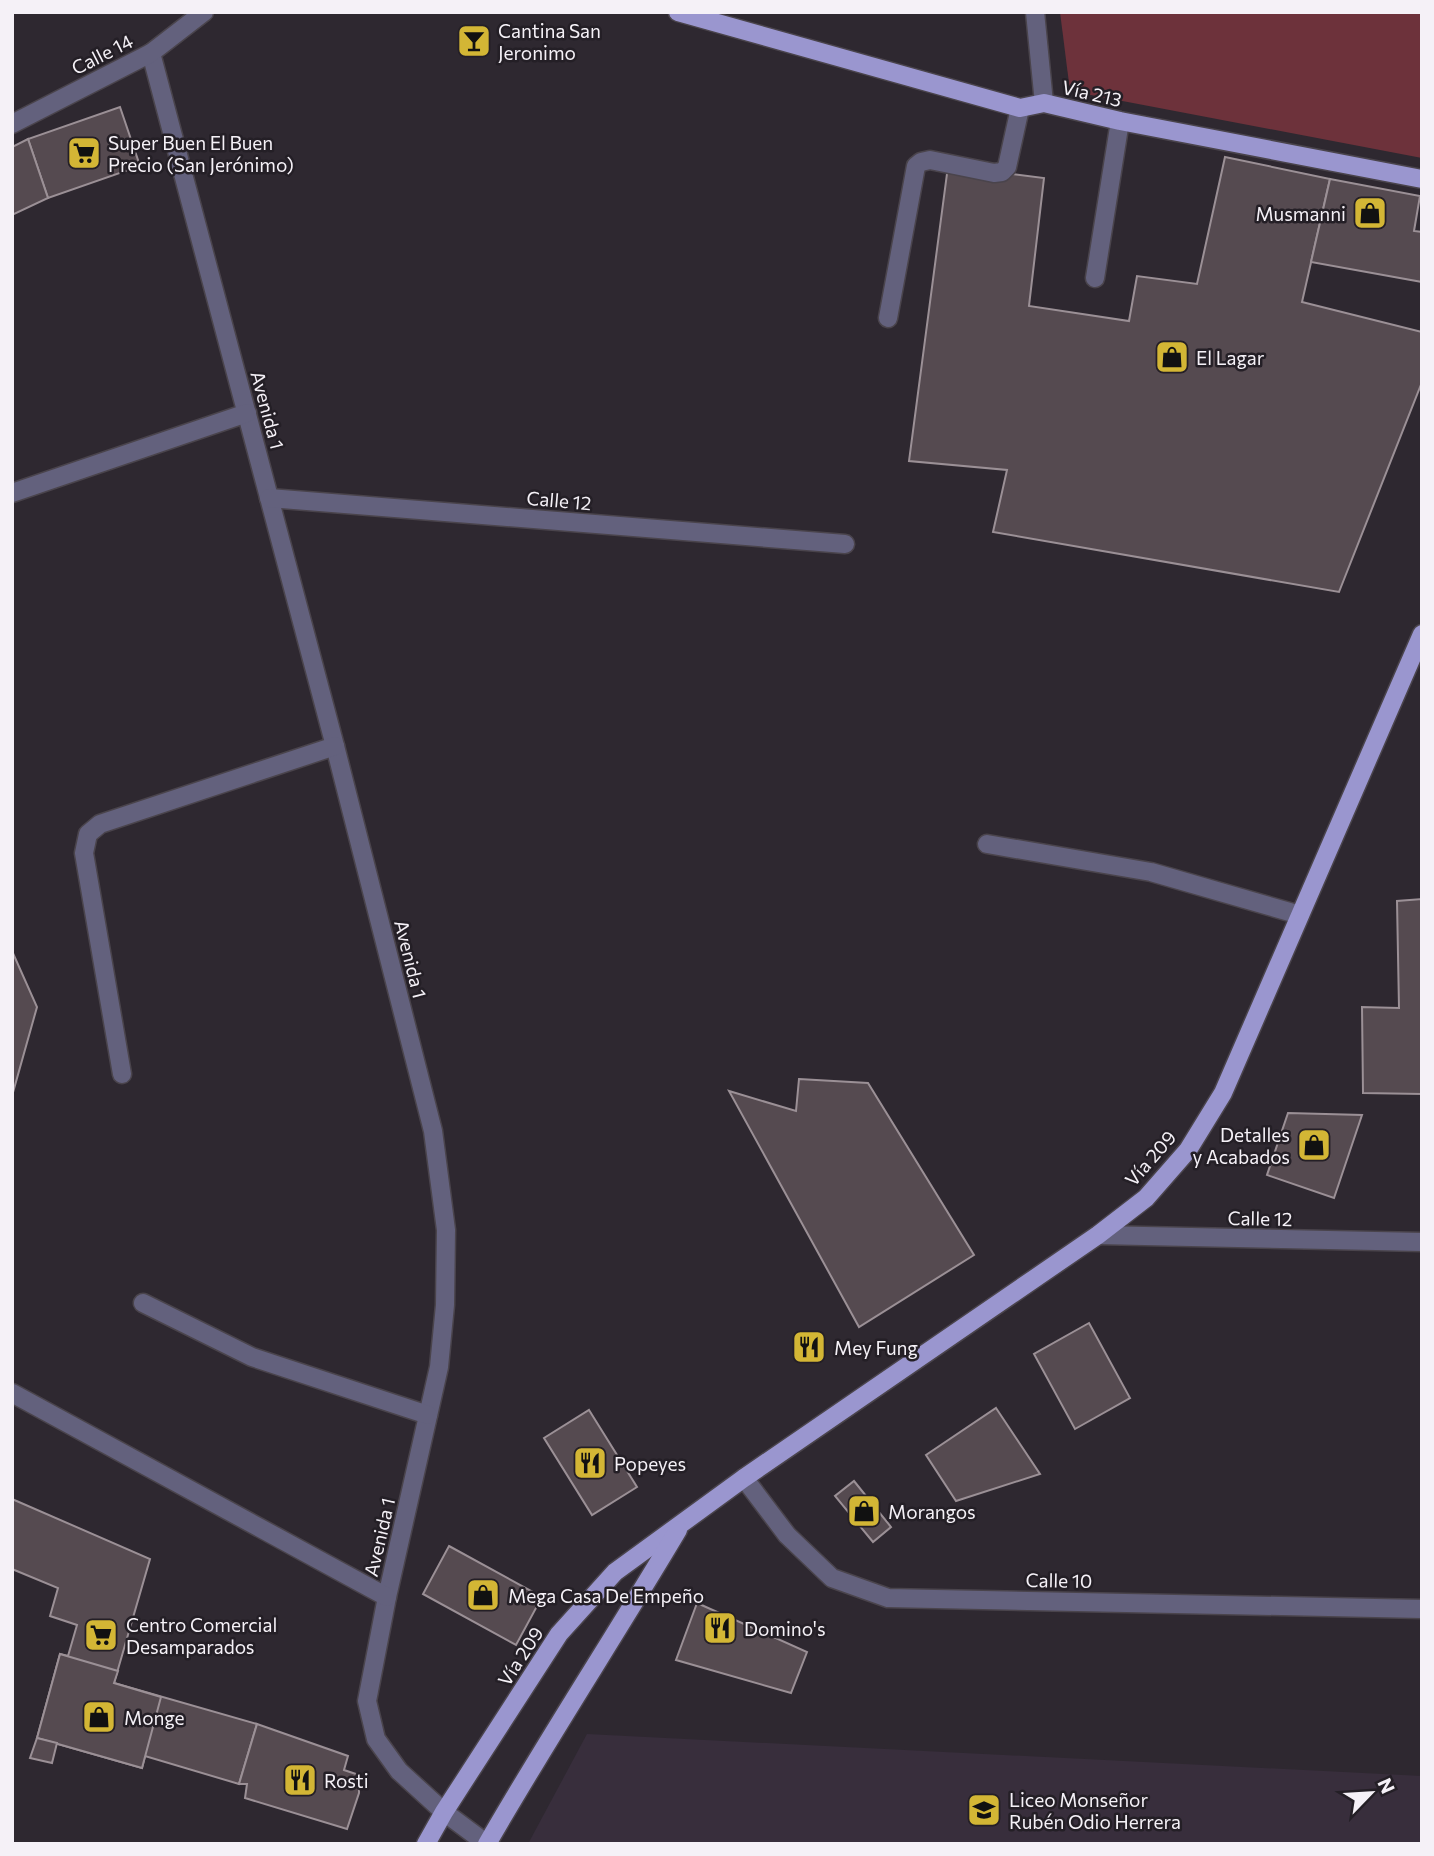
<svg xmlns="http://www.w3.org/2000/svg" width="1434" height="1856" font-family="Commissioner,sans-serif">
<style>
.built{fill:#382e3c}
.green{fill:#6d323b}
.building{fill:#554a50;stroke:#9b9096;stroke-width:2}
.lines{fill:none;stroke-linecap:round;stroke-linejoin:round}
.minor-casing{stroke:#4a444c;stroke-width:21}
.major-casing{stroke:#4a444c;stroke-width:21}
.minor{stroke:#63617d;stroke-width:18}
.major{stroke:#9a96cf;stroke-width:18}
.labels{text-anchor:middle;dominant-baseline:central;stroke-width:5;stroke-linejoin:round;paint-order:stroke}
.poi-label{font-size:19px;fill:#f5f1f7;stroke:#241f26;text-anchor:start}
.street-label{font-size:19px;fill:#f5f1f7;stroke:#241f26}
</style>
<rect width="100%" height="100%" fill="#2e2830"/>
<path class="built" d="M587,1734l835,42v68h-894z"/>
<path class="green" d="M1060,12h362v146l-352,-67z"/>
<g class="building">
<path d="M120,107l20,59 -92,32 -20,-59z"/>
<path d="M28,139l20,59 -36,17v-68z"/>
<path d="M1225,157l105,22 -28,123 120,30v50l-83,210 -346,-60 14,-62 -98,-9 39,-295 96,12 -15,128 100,15 8,-45 60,8z"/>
<path d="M1330,179l90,17 -6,35 8,1v50l-111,-20z"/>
<path d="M1422,899v195l-59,-1 -1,-86 37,1 -2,-107z"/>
<path d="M12,951l25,56 -25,89z"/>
<path d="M799,1079l69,4 106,172 -115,72 -130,-236 67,20z"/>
<path d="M1288,1113l74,2 -28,83 -67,-23z"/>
<path d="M1089,1323l41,75 -55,31 -41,-75z"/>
<path d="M996,1408l44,66 -84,27 -30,-46z"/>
<path d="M589,1410l48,77 -45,28 -48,-77z"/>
<path d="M854,1481l37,46 -18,15 -38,-46z"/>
<path d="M12,1499l138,60 -36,124 143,41 -18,60 -94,-28 -3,12 -105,-30 23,-84 8,2 9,-31 -27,-9 8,-28 -46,-19z"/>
<path d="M449,1546l93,51 -26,48 -93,-51z"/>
<path d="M697,1603l110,49 -16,41 -115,-33z"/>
<path d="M60,1654l58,17 -4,12 47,14 -19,71 -105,-30z"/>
<path d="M257,1724l91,32 -4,14 15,5v18l-12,36 -102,-31 2,-14h-8z"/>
<path d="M37,1738l20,5 -5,20 -22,-5z"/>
</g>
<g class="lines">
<defs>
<g id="minor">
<path d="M1035,12l9,91"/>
<path d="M151,53l184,693 98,385 13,99 -1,75 -6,62 -52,230 -20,104 9,38 23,32 45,41 43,32"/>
<path d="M12,124l139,-71 53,-41"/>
<path d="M1095,278l25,-157"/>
<path d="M888,318l28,-152 5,-4 9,-2 64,13 8,-1 5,-5 13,-59"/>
<path d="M12,493l235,-80"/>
<path d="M269,498l576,46"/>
<path d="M987,844l164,28 149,43"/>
<path d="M122,1074l-38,-221 4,-19 12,-10 235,-78"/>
<path d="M1098,1235l324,7"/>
<path d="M143,1303l109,54 176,58"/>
<path d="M12,1393l375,204"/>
<path d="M744,1478l43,57 45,43 56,20 534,11"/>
</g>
<g id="major">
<path d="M678,12l342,96 24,-5 76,18 302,58"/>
<path d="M426,1844l18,-32 115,-178 56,-62 129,-94 354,-243 48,-37 42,-48 35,-57 199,-459"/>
<path d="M487,1844c61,-106 128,-208 191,-314"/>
</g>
</defs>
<use href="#minor" class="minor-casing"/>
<use href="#major" class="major-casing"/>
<use href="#minor" class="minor"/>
<use href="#major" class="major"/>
</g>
<defs>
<symbol id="bar-square" viewBox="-11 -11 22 22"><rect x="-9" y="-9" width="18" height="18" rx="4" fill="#d3b635" stroke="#241f26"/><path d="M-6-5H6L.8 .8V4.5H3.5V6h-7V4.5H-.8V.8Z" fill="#111"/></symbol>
<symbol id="supermarket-square" viewBox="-11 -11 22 22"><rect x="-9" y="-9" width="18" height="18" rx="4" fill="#d3b635" stroke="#241f26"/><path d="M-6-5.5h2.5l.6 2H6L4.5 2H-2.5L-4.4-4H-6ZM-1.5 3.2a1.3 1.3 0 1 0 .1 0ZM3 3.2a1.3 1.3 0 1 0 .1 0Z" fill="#111"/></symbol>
<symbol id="shop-square" viewBox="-11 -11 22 22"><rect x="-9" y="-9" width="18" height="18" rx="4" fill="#d3b635" stroke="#241f26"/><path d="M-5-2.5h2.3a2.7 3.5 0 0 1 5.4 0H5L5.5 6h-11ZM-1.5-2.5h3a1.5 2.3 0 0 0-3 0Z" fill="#111"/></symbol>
<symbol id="restaurant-square" viewBox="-11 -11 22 22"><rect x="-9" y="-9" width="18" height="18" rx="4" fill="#d3b635" stroke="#241f26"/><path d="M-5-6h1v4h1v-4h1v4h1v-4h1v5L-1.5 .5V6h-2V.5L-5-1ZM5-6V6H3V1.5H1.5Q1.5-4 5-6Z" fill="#111"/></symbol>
<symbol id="school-square" viewBox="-11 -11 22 22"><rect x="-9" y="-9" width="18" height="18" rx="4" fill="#d3b635" stroke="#241f26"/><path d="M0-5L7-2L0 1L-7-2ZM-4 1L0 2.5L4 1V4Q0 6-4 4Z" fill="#111"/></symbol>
</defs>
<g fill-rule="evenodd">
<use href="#bar-square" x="455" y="22" width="38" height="38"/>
<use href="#supermarket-square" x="65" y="134" width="38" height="38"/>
<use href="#shop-square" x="1351" y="194" width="38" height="38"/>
<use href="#shop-square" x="1153" y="338" width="38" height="38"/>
<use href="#shop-square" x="1295" y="1126" width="38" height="38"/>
<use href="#restaurant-square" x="790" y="1328" width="38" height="38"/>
<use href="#restaurant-square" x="571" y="1444" width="38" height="38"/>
<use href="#shop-square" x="845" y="1492" width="38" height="38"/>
<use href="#shop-square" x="464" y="1576" width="38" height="38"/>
<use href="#restaurant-square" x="701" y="1609" width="38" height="38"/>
<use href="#supermarket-square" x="82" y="1616" width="38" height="38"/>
<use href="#shop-square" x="80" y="1698" width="38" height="38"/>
<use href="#restaurant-square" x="281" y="1761" width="38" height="38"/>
<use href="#school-square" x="965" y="1791" width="38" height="38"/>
</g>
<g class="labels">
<g class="poi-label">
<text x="498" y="30">Cantina San<tspan x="498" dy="22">Jeronimo</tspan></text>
<text x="108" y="142">Super Buen El Buen<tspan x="108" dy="22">Precio (San Jerónimo)</tspan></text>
<text x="1346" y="213" text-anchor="end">Musmanni</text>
<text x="1196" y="357">El Lagar</text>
<text x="1290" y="1134" text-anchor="end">Detalles<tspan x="1290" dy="22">y Acabados</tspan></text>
<text x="834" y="1347">Mey Fung</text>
<text x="614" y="1463">Popeyes</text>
<text x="888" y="1511">Morangos</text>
<text x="508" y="1595">Mega Casa De Empeño</text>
<text x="126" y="1624">Centro Comercial<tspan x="126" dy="22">Desamparados</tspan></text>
<text x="744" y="1628">Domino's</text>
<text x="124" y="1717">Monge</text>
<text x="324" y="1780">Rosti</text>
<text x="1009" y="1799">Liceo Monseñor<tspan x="1009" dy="22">Rubén Odio Herrera</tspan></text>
</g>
<g class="street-label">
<text transform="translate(102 54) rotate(-27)">Calle 14</text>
<text transform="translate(1092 93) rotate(13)">Vía 213</text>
<text transform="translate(268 410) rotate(75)">Avenida 1</text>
<text transform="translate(559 500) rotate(5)">Calle 12</text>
<text transform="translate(411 959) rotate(76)">Avenida 1</text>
<text transform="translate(1150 1158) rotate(-49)">Vía 209</text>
<text transform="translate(1260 1218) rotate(1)">Calle 12</text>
<text transform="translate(379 1537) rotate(-77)">Avenida 1</text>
<text transform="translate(1059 1580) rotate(1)">Calle 10</text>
<text transform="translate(520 1656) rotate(-57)">Vía 209</text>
</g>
</g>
<rect width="1434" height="1856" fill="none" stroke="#f5f1f7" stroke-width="28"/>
<g transform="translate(1371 1793) rotate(65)" stroke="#241f26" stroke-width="5" paint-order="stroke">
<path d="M0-5L12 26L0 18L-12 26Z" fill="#f5f1f7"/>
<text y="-10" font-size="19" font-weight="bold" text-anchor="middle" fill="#f5f1f7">N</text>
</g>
</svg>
